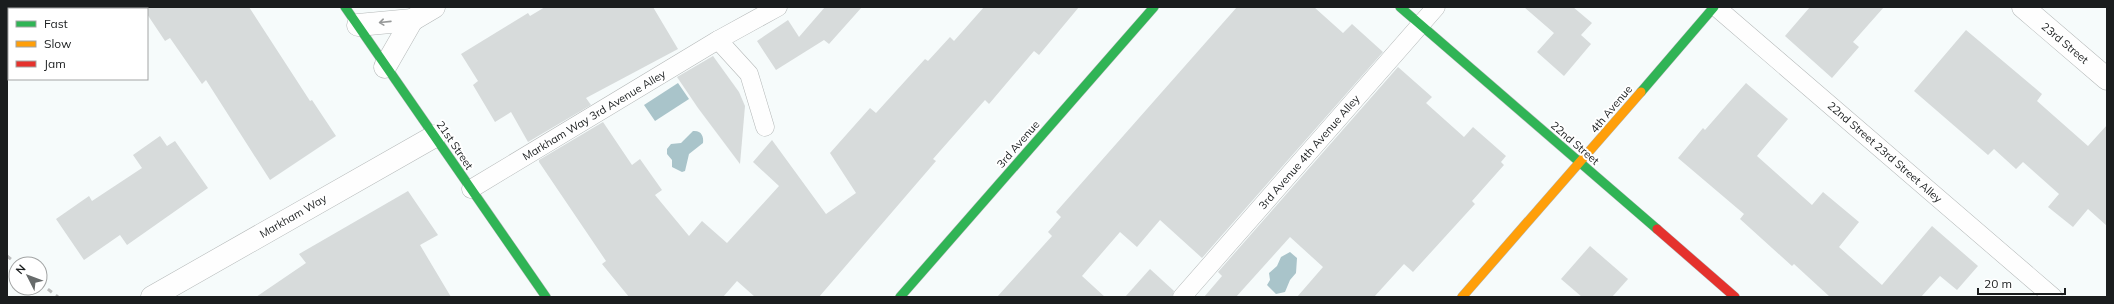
<svg xmlns="http://www.w3.org/2000/svg" width="2114" height="304" font-family="Mulish,sans-serif">
<style>
.water{fill:#a9c4ca}
.building{fill:#d7dbdb}
.lines{fill:none;stroke-linecap:round;stroke-linejoin:round}
.lane-casing{stroke:#b4b8b8;stroke-width:19}
.street-casing{stroke:#b4b8b8;stroke-width:23}
.fast-casing{stroke:#b4b8b8;stroke-width:10}
.slow-casing{stroke:#b4b8b8;stroke-width:10}
.jam-casing{stroke:#b4b8b8;stroke-width:10}
.lane{stroke:#fefefe;stroke-width:18}
.street{stroke:#fefefe;stroke-width:22}
.fast{stroke:#30b455;stroke-width:9}
.slow{stroke:#ff9f0a;stroke-width:9}
.jam{stroke:#e5322d;stroke-width:9}
.rail{stroke:#bcbdbd;stroke-width:3;stroke-dasharray:5 5;stroke-linecap:butt}
.oneway{stroke:#979999}
.labels{text-anchor:middle;dominant-baseline:central;stroke-width:4;stroke-linejoin:round;paint-order:stroke}
.street-label{font-size:11px;fill:#1a1d1e;stroke:#fff}
</style>
<rect width="100%" height="100%" fill="#f6fbfb"/>
<g class="water">
<path d="M678,83l11,16 -34,22 -11,-16z"/>
<path d="M693,131c8,-1 11,5 10,12l-14,11 -4,17 -3,1 -10,-5v-7l-5,-6v-5l4,-5 10,-1z"/>
<path d="M1290,252l7,6 -1,15 -6,7 -5,12 -9,2 -9,-9 3,-5 -1,-7 8,-7 4,-9z"/>
</g>
<g class="building">
<path d="M142,7h107l61,94 2,-1 24,36 -66,44 -64,-100 -4,4 -32,-46 -5,3 -18,-27v-5z"/>
<path d="M545,7h108l25,42 -92,49 5,7 -63,37 -17,-30 -16,10 -22,-37 5,-4 -17,-27 67,-41 2,3z"/>
<path d="M825,7h37l-33,37 -5,-4 -48,30 -19,-29 31,-21 11,17z"/>
<path d="M984,7h95l-40,48 -5,-4 -45,53 -4,-4 -52,59 3,2 -117,136h-64l-18,-16 -14,16h-94l-27,-33 4,-3 -67,-99v-2l64,-38 29,43 8,-6 22,31 -7,5 34,41 13,-15 25,22 52,-57 -26,-24 19,-22 54,74 30,-21 -26,-40 40,-45 6,5 49,-54 3,2 22,-24 4,4z"/>
<path d="M1237,7h77l29,26 9,-9 31,28 -181,206 -42,-38 -23,27 -17,-15 -38,44 23,21h-108l55,-61 -4,-4 13,-15 -5,-5z"/>
<path d="M1524,7h49l19,16 -11,12 10,9 -27,32 -27,-24 17,-19z"/>
<path d="M1810,7h74l-31,35 6,5 -27,31 -47,-42z"/>
<path d="M1966,30l76,64 -5,7 51,45 19,-21v101l-19,-17 -15,18 -25,-20 11,-13 -36,-32 -7,7 -22,-20 -6,6 -74,-64z"/>
<path d="M713,56l26,36 6,14 -5,58 -42,-56 -21,-31z"/>
<path d="M1398,67l34,30 -6,6 38,34 9,-10 33,29 -5,6 3,3 -32,36 3,3 -62,68 -9,-8 -30,33h-77l26,-30 -33,-30 -54,60h-32l18,-21 -4,-4z"/>
<path d="M1746,83l42,36 -31,37 55,49 11,-13 36,30 -20,25 43,38 50,-59 46,40 -21,24 -17,-14 -19,21h-91l-36,-33 -2,2 -52,-47 4,-5 -66,-56 25,-30 2,2z"/>
<path d="M160,136l7,10 8,-5 33,47 -81,57 -7,-10 -36,25 -28,-41 33,-23 3,5 50,-33 -9,-13z"/>
<path d="M408,191l30,44 -18,10 31,52h-195l50,-34 -7,-9z"/>
<path d="M1590,246l38,33 -16,18h-30l-21,-18z"/>
<path d="M1150,269l24,22 -2,6h-47z"/>
</g>
<g class="lines">
<defs>
<g id="lane">
<path d="M1716,7l337,290"/>
<path d="M718,40l31,34 16,53"/>
<path d="M471,189l247,-149 60,-33"/>
<path d="M1182,297l254,-290"/>
</g>
<g id="street">
<path d="M2023,7l84,72"/>
<path d="M358,25l54,-5 22,-13"/>
<path d="M385,67l27,-47"/>
<path d="M152,297l283,-161"/>
</g>
<g id="fast">
<path d="M345,7l201,290"/>
<path d="M1400,7l257,222"/>
<path d="M1641,92l73,-85"/>
<path d="M900,297l254,-290"/>
</g>
<path id="slow" d="M1462,297l179,-205"/>
<path id="jam" d="M1657,229l78,68"/>
</defs>
<use href="#lane" class="lane-casing"/>
<use href="#street" class="street-casing"/>
<use href="#fast" class="fast-casing"/>
<use href="#slow" class="slow-casing"/>
<use href="#jam" class="jam-casing"/>
<use href="#lane" class="lane"/>
<use href="#street" class="street"/>
<use href="#fast" class="fast"/>
<use href="#slow" class="slow"/>
<use href="#jam" class="jam"/>
<g class="rail">
<path d="M7,256l10,8"/>
<path d="M40,283l18,14"/>
</g>
</g>
<defs><path id="oneway-shaft" d="M-6 0H5M1.5-3L5.5 0L1.5 3" fill="none" stroke-width="1.6" stroke-linecap="round" stroke-linejoin="round"/></defs>
<use class="oneway" href="#oneway-shaft" transform="translate(385 22) rotate(174)"/>
<g class="labels">
<g class="street-label">
<text transform="translate(2065 43) rotate(40)">23rd Street</text>
<text transform="translate(1611 109) rotate(-50)">4th Avenue</text>
<text transform="translate(594 115) rotate(-31)">Markham Way 3rd Avenue Alley</text>
<text transform="translate(1575 143) rotate(41)">22nd Street</text>
<text transform="translate(1018 144) rotate(-49)">3rd Avenue</text>
<text transform="translate(455 145) rotate(56)">21st Street</text>
<text transform="translate(1309 152) rotate(-49)">3rd Avenue 4th Avenue Alley</text>
<text transform="translate(1885 152) rotate(41)">22nd Street 23rd Street Alley</text>
<text transform="translate(293 216) rotate(-30)">Markham Way</text>
</g>
</g>
<rect width="2114" height="304" fill="none" stroke="#1a1d1e" stroke-width="16"/>
<rect x="8" y="8" width="140" height="72" fill="#ffffff" stroke="#a3a5a5"/>
<rect x="16" y="21" width="20" height="6" fill="#30b455" stroke="#a3a5a5"/>
<text x="44" y="28" font-size="12" fill="#1a1d1e">Fast</text>
<rect x="16" y="41" width="20" height="6" fill="#ff9f0a" stroke="#a3a5a5"/>
<text x="44" y="48" font-size="12" fill="#1a1d1e">Slow</text>
<rect x="16" y="61" width="20" height="6" fill="#e5322d" stroke="#a3a5a5"/>
<text x="44" y="68" font-size="12" fill="#1a1d1e">Jam</text>
<g transform="translate(28 276) rotate(312)"><circle r="19" fill="#ffffff" stroke="#a3a5a5"/>
<path d="M0-3L7 15L0 10L-7 15Z" fill="#676b6b"/>
<text y="-6" font-size="11" font-weight="bold" text-anchor="middle" fill="#1a1d1e">N</text>
</g>
<path d="M1978 288v6h87v-6" fill="none" stroke="#1a1d1e" stroke-width="2"/>
<text x="1984" y="288" font-size="12" fill="#1a1d1e" stroke="#ffffff" stroke-width="3" paint-order="stroke">20 m</text>
</svg>
